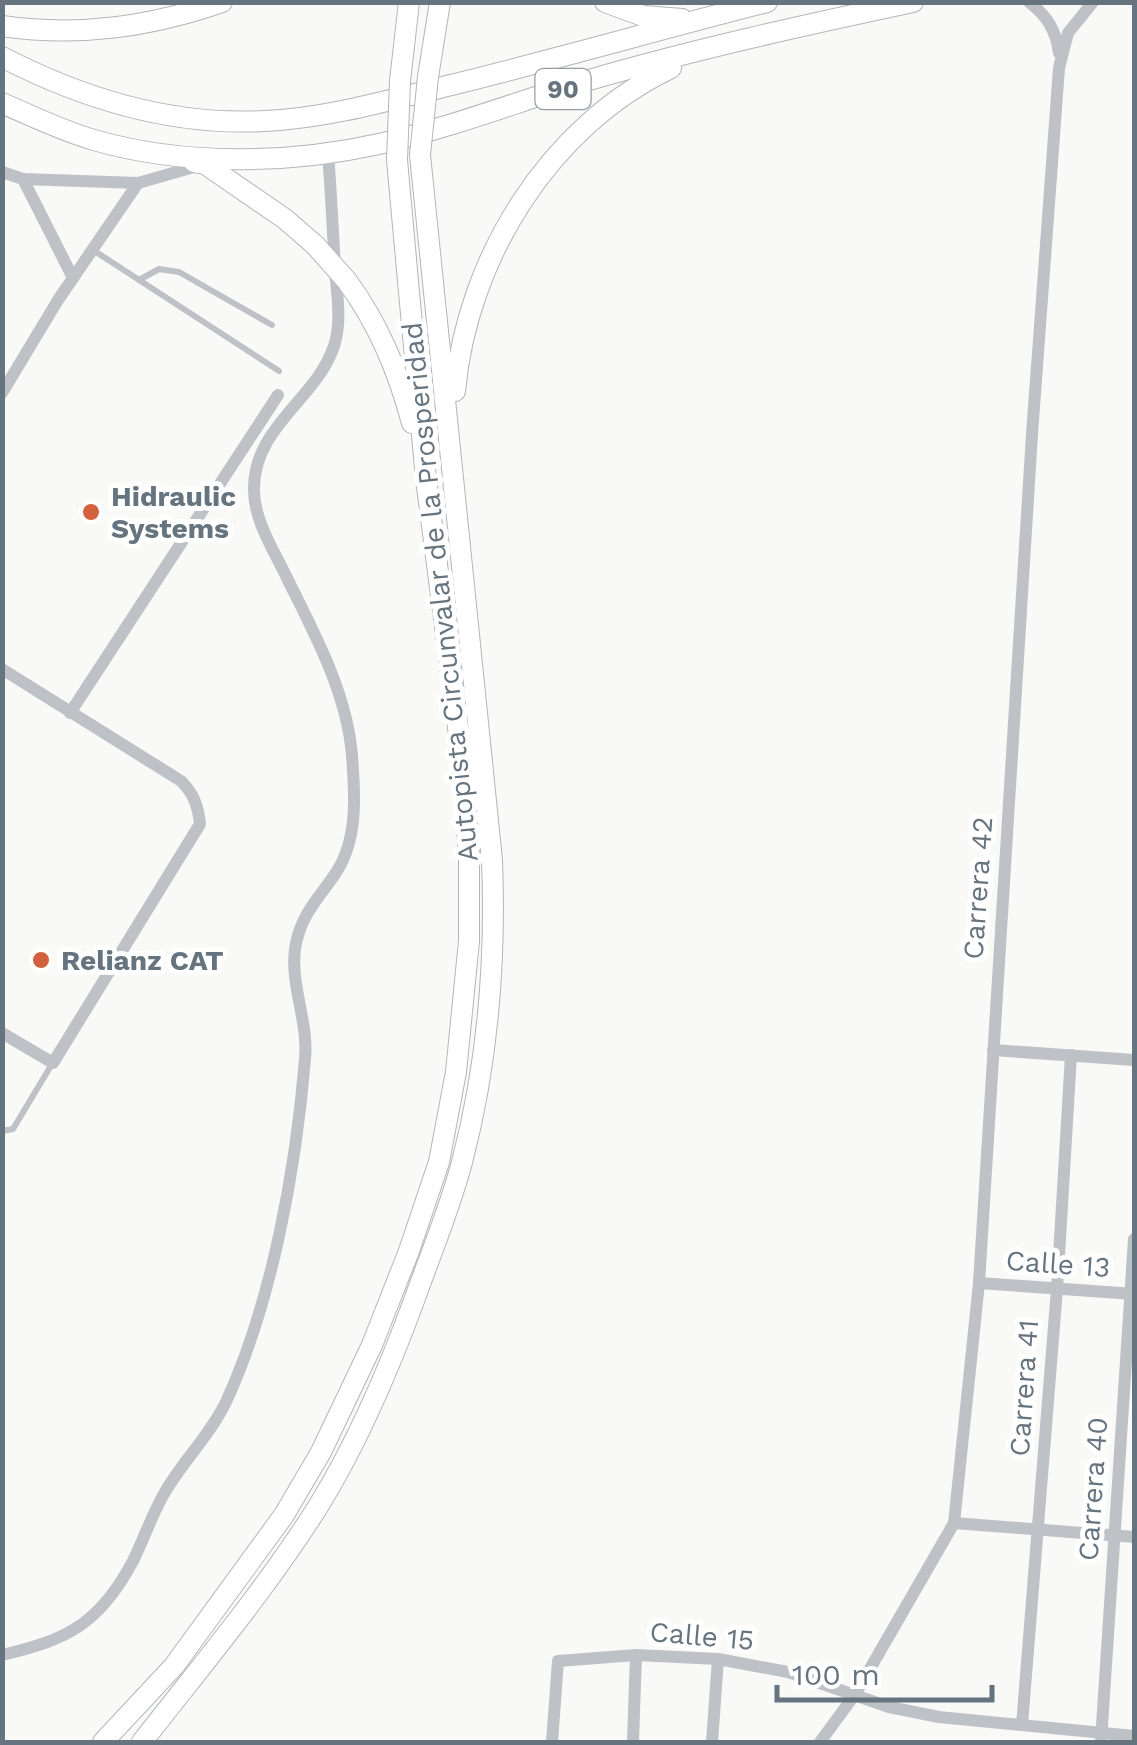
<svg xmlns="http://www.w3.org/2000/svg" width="1137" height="1745" font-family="'Work Sans',sans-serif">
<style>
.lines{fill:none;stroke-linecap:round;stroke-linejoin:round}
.trunk-casing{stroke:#b2b6ba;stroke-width:22}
.service{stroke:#bec2c6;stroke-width:6}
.minor{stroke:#bec2c6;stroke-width:12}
.trunk{stroke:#fff;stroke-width:20}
.trunk-bridge-casing{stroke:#b2b6ba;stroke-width:22;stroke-linecap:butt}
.trunk-bridge{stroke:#fff;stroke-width:20}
.poi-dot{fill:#d2623e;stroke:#fff;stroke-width:4}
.labels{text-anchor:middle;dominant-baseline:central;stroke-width:10;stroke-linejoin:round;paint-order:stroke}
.shield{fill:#fff;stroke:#949ea5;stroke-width:2.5}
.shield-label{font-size:25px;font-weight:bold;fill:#66747f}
.poi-label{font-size:28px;font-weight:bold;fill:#66747f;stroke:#fff;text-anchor:start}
.street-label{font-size:28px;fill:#66747f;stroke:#fff}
</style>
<rect width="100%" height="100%" fill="#f9f9f7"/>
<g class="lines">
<defs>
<g id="trunk">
<path d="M605,2l38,14 39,3"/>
<path d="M2,26c77,11 147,1 220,-24"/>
<path d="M2,57c81,42 171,69 263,64 63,-3 125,-21 186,-36 106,-26 210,-56 316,-83"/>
<path d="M428,77l12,-75"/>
<path d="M400,81l9,-79"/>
<path d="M2,103c30,13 60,28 92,37 90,26 194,24 285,4 71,-16 140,-43 210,-64 107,-31 216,-55 324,-78"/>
<path d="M194,162l11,2 80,55 30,26"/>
<path d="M347,281c32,44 51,90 65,142"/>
<path d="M455,391c12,-132 94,-265 216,-323"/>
<path d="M103,1742l71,-76 110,-151 37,-63 51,-107 37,-94 30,-89 17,-90 13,-131v-83l-5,-84 -38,-295 -29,-319"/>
<path d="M142,1742c60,-77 125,-154 177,-237 40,-65 70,-136 96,-207 16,-45 35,-90 47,-136 26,-99 34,-200 30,-302l-72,-705"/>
</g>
</defs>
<use href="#trunk" class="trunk-casing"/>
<g class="service">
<path d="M93,250l186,121"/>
<path d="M139,280l20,-11 20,3 93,53"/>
<path d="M2,1131l11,-2 39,-65"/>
</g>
<g class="minor">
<path d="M1029,2c18,14 27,28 30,51"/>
<path d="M2,172l21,7 115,4 63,-18"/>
<path d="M23,179l50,99"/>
<path d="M2,393l56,-93 80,-117"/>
<path d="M2,669l179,112c13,13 17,25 19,43l-147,239 -51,-30"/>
<path d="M70,713l208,-318"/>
<path d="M993,1050l141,10"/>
<path d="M979,1283l155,11"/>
<path d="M954,1523l180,14"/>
<path d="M2,1655c66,-15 98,-32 131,-94 11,-22 19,-47 32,-69 18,-31 45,-57 61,-90 46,-100 70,-233 79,-343 4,-38 -17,-78 -9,-116 7,-32 25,-47 41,-72 21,-33 18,-77 15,-115 -5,-64 -38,-123 -66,-180 -13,-27 -32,-56 -32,-86 -1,-63 62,-90 80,-144 8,-24 3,-52 1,-76 -2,-39 -4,-78 -7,-117"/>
<path d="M1022,1725l35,-436 14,-234"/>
<path d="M1101,1741l33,-502"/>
<path d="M552,1742l6,-81 78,-6 82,4 70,13 101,35 50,10 195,19"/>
<path d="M633,1742l3,-87"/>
<path d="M712,1742l6,-83"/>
<path d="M820,1742l36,-49 98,-170 25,-240 53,-849 27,-366 9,-35 25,-31"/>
</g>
<use href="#trunk" class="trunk"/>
<defs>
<g id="trunk-bridge">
<path d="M420,155l8,-78"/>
<path d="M397,160l3,-79"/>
<path d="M315,245l32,36"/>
</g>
</defs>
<use href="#trunk-bridge" class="trunk-bridge-casing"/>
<use href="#trunk-bridge" class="trunk-bridge"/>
</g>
<g class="poi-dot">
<circle cx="91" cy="512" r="10"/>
<circle cx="41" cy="960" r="10"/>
</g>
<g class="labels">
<rect class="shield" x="535.5" y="69" width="55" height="40" rx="8"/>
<g class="shield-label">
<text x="563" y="89">90</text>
</g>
<g class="poi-label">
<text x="111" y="496">Hidraulic<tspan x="111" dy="32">Systems</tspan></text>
<text x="61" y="960">Relianz CAT</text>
</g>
<g class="street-label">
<text transform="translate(440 592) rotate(-96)">Autopista Circunvalar de la Prosperidad</text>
<text transform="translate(978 888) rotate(-86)">Carrera 42</text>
<text transform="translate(1058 1264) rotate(4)">Calle 13</text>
<text transform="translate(1024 1388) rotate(-86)">Carrera 41</text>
<text transform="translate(1093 1489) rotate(-86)">Carrera 40</text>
<text transform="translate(702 1636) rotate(5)">Calle 15</text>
</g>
</g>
<rect width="1137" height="1745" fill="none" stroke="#66747f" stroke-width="10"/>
<path d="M777 1685v15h215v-15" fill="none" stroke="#66747f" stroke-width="5"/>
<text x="792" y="1685" font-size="30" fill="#66747f" stroke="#ffffff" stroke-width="8" paint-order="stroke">100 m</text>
</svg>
